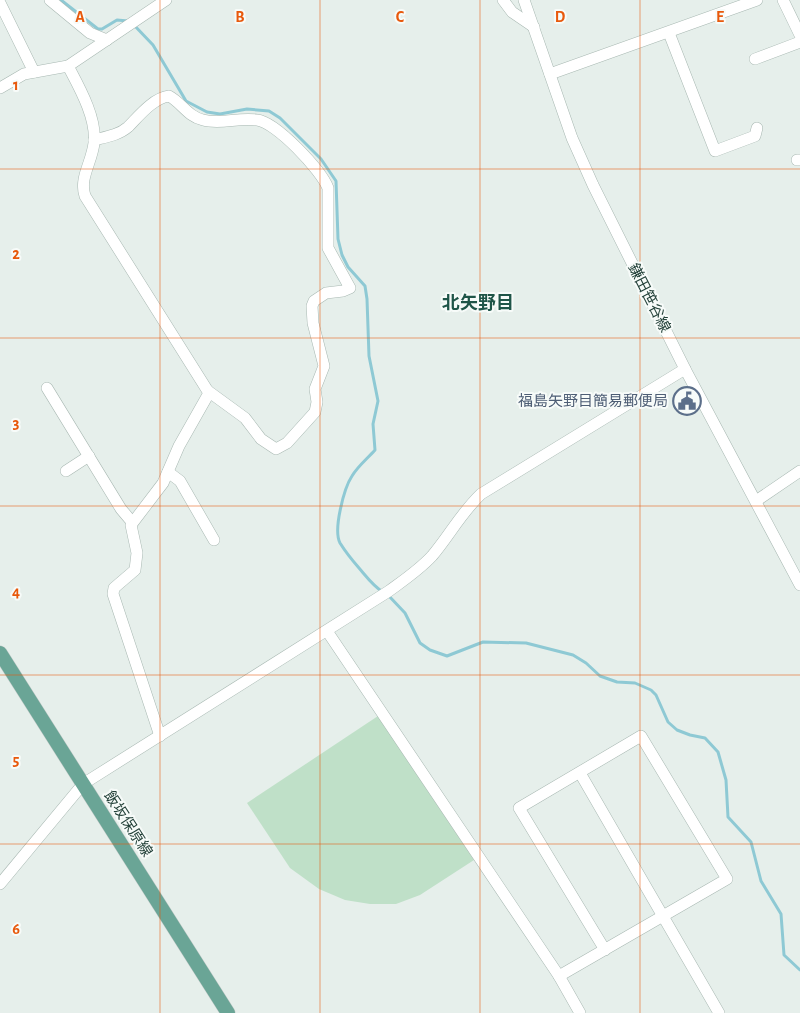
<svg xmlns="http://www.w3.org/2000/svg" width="800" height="1013" font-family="'Alegreya Sans','Noto Sans JP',sans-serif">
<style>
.garden{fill:#bfe0c8}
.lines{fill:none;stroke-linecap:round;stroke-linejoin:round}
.stream{stroke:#8ec9d4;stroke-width:3}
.minor-casing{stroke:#a8b8b2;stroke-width:12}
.major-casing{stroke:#c2cac8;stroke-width:15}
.minor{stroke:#fff;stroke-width:11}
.major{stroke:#6aa596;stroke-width:14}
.grid{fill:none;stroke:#e8590c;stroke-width:1;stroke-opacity:0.55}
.labels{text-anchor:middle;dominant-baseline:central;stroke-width:4;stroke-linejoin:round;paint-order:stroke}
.street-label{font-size:15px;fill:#24423a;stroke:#f7fbf9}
.service-label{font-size:15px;fill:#4e5e75;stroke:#f7fbf9;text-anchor:end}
.quarter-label{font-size:18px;font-weight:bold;fill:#1f5548;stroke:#f7fbf9}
.grid-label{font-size:16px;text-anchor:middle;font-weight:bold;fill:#e8590c;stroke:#f7fbf9;stroke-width:4;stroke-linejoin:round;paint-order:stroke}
</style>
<rect width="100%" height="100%" fill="#e6efeb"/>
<path class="garden" d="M378,716l96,144 -54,35 -24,9h-26l-25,-4 -26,-11 -29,-21 -43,-65z"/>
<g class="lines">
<g class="stream">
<path d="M61,0l37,29h4l15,-9 11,1"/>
<path d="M133,24l20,21 33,56 21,11 13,2 27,-5 22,2 11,7 41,41 15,22 2,58 4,16 6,12 17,19 2,13 2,57 9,45 -5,23 2,26c-8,9 -17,16 -23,26 -8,12 -19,54 -12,67 5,8 12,17 19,25 7,8 14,18 24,24"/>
<path d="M388,595l17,18 15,30 10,7 17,6 36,-14 43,1 47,12 13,8 14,13 17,6 18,1 16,7 5,5 12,27 9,8 13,5 15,3 13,14 8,28 2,37 23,25 10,39 20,33 3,41 16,15"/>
</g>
<defs>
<g id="minor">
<path d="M50,0l40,33 17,7"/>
<path d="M503,0l9,12 22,15"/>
<path d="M524,0l48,138 21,47 92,184 115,216"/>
<path d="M783,0l17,35"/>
<path d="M0,3l34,69"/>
<path d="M669,33l46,118 40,-15 2,-8"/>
<path d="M755,59l45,-17"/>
<path d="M68,66c11,21 29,52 26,77 -2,19 -15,35 -9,53l124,197 -30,53 -16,37 -32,42 6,28 -2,17 -21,18 -1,6 47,142"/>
<path d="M550,74l207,-74"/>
<path d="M0,88l24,-14 44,-8 98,-66"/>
<path d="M94,140c12,-3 25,-5 34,-13 10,-10 25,-29 41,-31 13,7 18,20 34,24 18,5 35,-3 54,0 19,2 64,50 71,68v60l22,40 -7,3 -17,2 -12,8 -2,5 1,17 11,43 -9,23 2,13 -2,10 -28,31 -11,6 -15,-10 -16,-21 -37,-27"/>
<path d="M797,160h3"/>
<path d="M47,388l74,121 11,13"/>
<path d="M66,471l23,-15"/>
<path d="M168,472l12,9 34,59"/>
<path d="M756,501l44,-30"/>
<path d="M327,631l232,345 21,37"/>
<path d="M580,773l139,240"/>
<path d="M0,884l83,-100 306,-193c15,-11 30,-21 43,-35 17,-20 29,-43 49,-62l204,-125"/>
<path d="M559,976l168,-97 -86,-143 -122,72 86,142"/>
</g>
<path id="major" d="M0,653l228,360"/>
</defs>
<use href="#minor" class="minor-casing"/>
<use href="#major" class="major-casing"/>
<use href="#minor" class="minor"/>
<use href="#major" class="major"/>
</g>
<path class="grid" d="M160,0v1013M320,0v1013M480,0v1013M640,0v1013M0,169h800M0,338h800M0,506h800M0,675h800M0,844h800"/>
<defs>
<symbol id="civic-ring" viewBox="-11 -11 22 22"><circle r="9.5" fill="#f7fbf9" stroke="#5c6f8a" stroke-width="1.5"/><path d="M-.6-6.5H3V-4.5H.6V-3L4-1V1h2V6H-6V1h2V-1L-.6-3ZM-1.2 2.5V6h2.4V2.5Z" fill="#5c6f8a"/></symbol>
</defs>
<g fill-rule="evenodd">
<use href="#civic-ring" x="671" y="385" width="32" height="32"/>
</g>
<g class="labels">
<g class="street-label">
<text transform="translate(649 298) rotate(63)">鎌田笹谷線</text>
<text transform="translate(128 824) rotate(57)">飯坂保原線</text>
</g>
<g class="service-label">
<text x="668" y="401">福島矢野目簡易郵便局</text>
</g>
<g class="quarter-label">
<text x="478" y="304">北矢野目</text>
</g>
</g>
<g class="grid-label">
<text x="80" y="22">A</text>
<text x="240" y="22">B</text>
<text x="400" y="22">C</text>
<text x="560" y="22">D</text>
<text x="720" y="22">E</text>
<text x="16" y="90">1</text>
<text x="16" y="259">2</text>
<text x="16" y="428">3</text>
<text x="16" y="597">4</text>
<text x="16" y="765">5</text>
<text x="16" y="934">6</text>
</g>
</svg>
